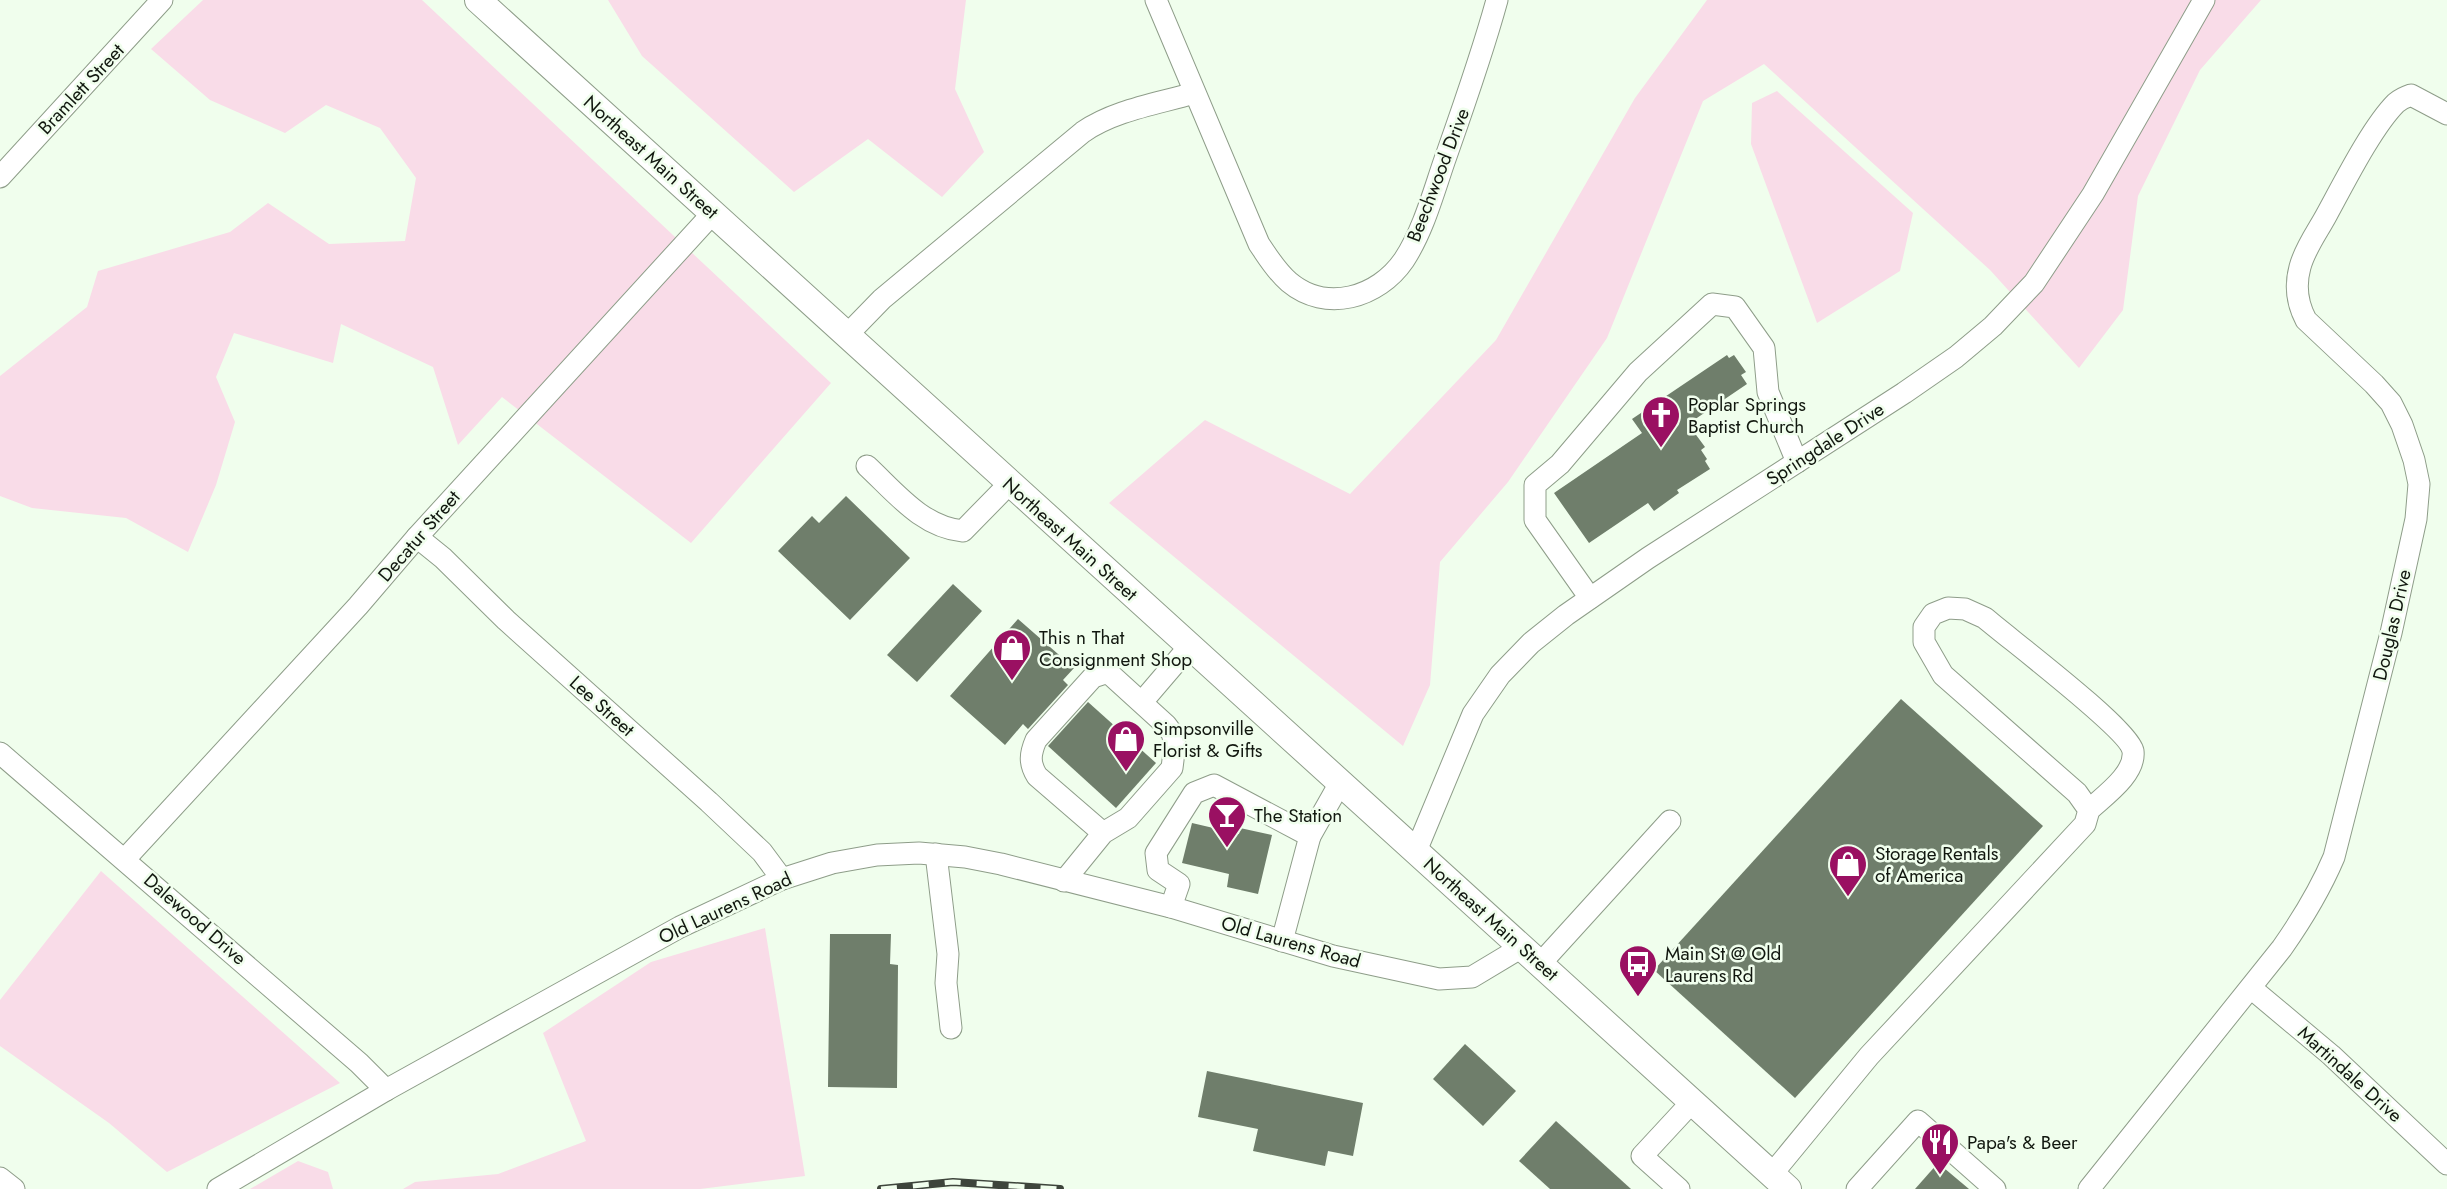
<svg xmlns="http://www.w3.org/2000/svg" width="2447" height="1189" font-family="Jost,sans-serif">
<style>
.green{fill:#f9dce8}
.building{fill:#6f7e6b}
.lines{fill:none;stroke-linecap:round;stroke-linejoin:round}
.minor-casing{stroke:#8e9d89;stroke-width:23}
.major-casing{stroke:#8e9d89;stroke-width:28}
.minor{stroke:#fff;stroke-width:21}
.major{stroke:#fff;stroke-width:26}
.rail-casing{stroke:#3e453c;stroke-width:8}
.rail{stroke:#f0feed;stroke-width:5;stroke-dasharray:16;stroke-linecap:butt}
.labels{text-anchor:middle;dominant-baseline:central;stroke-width:5;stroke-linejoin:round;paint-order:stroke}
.street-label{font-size:19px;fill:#11170f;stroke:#f0feed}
.poi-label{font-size:19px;fill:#11170f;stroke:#f0feed;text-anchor:start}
</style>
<rect width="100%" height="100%" fill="#f0feed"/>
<g class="green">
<path d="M203,0h219l409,383 -140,160 -189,-146 -44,48 -25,-78 -92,-43 -8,39 -99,-30 -18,44 19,45 -19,63 -28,67 -62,-34 -94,-10 -32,-12v-120l87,-69 11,-36 132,-39 38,-29 61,41 76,-3 11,-63 -36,-50 -54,-23 -41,28 -75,-33 -59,-51z"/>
<path d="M608,0h358l-11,89 29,63 -42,45 -74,-58 -74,53 -152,-136z"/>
<path d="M1707,0h554l-61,70 -62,126 -15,114 -44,58 -89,-98 -226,-206 -61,37 -96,237 -99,144 -68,80 -10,123 -27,61 -294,-243 96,-83 145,74 146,-154 139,-242z"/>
<path d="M1777,91l136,122 -13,58 -83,52 -66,-179 1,-41z"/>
<path d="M101,871l239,212 -173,89 -58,-49 -109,-77v-46z"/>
<path d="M765,928l40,248 -105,13h-297l12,-7 83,-8 88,-33 -43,-108 108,-71z"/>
<path d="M298,1161l30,11 5,17h-83z"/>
</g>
<g class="building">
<path d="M1727,355l2,3 5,-3 12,17 -5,3 6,9 -59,40 17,23 -4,3 6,9 -2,2 5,8 -33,21 2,3 -25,18 -6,-8 -59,40 -35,-50 88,-60 -10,-14z"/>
<path d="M846,496l64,62 -60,62 -72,-69 34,-35 7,7z"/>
<path d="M953,584l29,27 -65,71 -30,-27z"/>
<path d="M1018,619l56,49 -11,12 5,5 -40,44 -5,-5 -18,21 -55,-49z"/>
<path d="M1901,699l142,127 -248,272 -141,-128z"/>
<path d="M1088,702l68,61 -40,45 -68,-62z"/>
<path d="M1192,823l47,11 1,-6 32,7 -14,59 -31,-7 2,-13 -47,-11z"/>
<path d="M830,934h61l-1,30 8,1 -1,123 -69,-1z"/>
<path d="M1465,1044l51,47 -33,35 -50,-47z"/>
<path d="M1207,1071l156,32 -10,53 -25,-5 -3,15 -72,-15 5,-22 -60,-12z"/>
<path d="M1556,1121l75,68h-81l-31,-28z"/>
<path d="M1938,1163l31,26h-54z"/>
</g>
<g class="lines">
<defs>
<g id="minor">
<path d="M1156,0l103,244c9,13 17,27 30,38 37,31 89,16 115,-22 19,-29 29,-66 40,-98 19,-54 38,-107 53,-162"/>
<path d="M0,177l162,-177"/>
<path d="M847,335l35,-36 201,-167c32,-22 74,-28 111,-39"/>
<path d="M867,466c29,27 55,61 96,65l46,-47"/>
<path d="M417,537l26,21 63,62 203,182 53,50 20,27"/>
<path d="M1590,598l-55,-78v-35l25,-21 78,-92 74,-68 23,3 29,41 4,44 29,70"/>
<path d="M1142,702l47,-55"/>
<path d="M0,753l359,310 27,27"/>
<path d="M1310,836l30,-53"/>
<path d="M1416,851l57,-137 27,-39 31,-32 35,-28 82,-57 256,-165 52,-36 37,-31 41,-43 59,-89 111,-194"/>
<path d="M936,854l12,100 -2,29 5,45"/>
<path d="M125,859l233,-253 59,-69 296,-324"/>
<path d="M1064,881l39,-48 25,-15 44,-50 3,-24 -3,-11 -6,-8 -55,-50 -6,-2 -12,4 -57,63c-6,14 -7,23 1,36l66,57"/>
<path d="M1171,907l8,-23 -21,-14 -2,-17 38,-60 20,-8 96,51 -28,105"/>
<path d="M1540,964l130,-143"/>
<path d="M2251,988l80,67 116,109"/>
<path d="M1772,1174l97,-118 216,-232 4,-14 -12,-17 -134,-118 -19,-33v-15l9,-13 15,-6 17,1 20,9c23,20 144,111 148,133 3,23 -29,45 -44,59"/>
<path d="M0,1178l14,11"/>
<path d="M218,1189l168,-99 294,-163 102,-48 50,-16 45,-8 42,-2 46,4 36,7 170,43 162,49 106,23 33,-2 50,-30"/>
<path d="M1679,1189l-37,-33 50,-54"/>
<path d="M1857,1189l61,-68 77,68"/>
<path d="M2089,1189l193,-241c21,-30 38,-58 52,-91l57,-224 25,-114 3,-35 -5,-24 -12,-35 -11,-22 -17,-19 -68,-64c-9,-17 -11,-35 -6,-53 5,-19 18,-36 27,-53 17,-31 45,-87 69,-111 5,-4 9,-6 15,-8l36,19"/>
</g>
<path id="major" d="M478,0l1310,1189"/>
</defs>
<use href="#minor" class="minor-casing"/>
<use href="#major" class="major-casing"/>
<use href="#minor" class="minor"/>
<use href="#major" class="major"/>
<defs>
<path id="rail" d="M881,1189l72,-7 107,7"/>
</defs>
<use href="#rail" class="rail-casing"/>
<use href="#rail" class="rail"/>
</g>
<defs>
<symbol id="church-pin" viewBox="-11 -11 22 30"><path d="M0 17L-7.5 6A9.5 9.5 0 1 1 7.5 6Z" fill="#9a1062" stroke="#f0feed"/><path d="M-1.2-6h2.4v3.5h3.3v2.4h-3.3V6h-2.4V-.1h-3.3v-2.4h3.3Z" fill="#fff"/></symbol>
<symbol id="shop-pin" viewBox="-11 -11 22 30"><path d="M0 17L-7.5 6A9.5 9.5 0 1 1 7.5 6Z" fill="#9a1062" stroke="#f0feed"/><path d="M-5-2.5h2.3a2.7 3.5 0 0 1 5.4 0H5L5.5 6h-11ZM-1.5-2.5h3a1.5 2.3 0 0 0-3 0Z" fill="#fff"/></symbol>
<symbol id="bar-pin" viewBox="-11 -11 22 30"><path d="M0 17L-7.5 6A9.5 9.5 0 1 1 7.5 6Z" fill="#9a1062" stroke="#f0feed"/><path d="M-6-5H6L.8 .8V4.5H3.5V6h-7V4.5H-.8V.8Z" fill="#fff"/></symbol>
<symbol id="bus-pin" viewBox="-11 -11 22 30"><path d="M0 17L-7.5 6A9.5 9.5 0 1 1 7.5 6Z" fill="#9a1062" stroke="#f0feed"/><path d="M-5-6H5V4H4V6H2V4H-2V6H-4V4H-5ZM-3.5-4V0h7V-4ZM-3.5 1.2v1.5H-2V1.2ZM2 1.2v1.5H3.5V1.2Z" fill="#fff"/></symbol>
<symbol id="restaurant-pin" viewBox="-11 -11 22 30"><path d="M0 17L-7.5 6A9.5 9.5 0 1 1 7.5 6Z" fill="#9a1062" stroke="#f0feed"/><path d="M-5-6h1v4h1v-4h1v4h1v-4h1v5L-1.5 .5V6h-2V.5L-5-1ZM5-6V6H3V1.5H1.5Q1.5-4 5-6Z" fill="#fff"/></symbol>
</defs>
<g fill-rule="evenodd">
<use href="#church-pin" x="1639" y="393" width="44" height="60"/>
<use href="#shop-pin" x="990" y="626" width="44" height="60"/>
<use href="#shop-pin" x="1104" y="717" width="44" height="60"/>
<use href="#bar-pin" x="1205" y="793" width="44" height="60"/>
<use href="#shop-pin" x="1826" y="842" width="44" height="60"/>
<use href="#bus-pin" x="1616" y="942" width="44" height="60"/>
<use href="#restaurant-pin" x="1918" y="1120" width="44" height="60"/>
</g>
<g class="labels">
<g class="street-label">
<text transform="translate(81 89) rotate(-47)">Bramlett Street</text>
<text transform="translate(651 157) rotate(42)">Northeast Main Street</text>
<text transform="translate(1438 175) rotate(-69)">Beechwood Drive</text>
<text transform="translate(1825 444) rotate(-33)">Springdale Drive</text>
<text transform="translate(419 536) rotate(-49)">Decatur Street</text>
<text transform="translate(1070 539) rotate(42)">Northeast Main Street</text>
<text transform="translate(2392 625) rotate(-77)">Douglas Drive</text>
<text transform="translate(602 706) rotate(42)">Lee Street</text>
<text transform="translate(725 908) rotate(-25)">Old Laurens Road</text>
<text transform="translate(195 919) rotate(41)">Dalewood Drive</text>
<text transform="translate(1491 919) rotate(42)">Northeast Main Street</text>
<text transform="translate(1291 942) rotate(16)">Old Laurens Road</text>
<text transform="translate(2350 1074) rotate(42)">Martindale Drive</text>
</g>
<g class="poi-label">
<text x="1688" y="404">Poplar Springs<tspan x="1688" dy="22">Baptist Church</tspan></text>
<text x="1039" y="637">This n That<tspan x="1039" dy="22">Consignment Shop</tspan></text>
<text x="1153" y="728">Simpsonville<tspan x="1153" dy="22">Florist &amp; Gifts</tspan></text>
<text x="1254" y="815">The Station</text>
<text x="1875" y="853">Storage Rentals<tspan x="1875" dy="22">of America</tspan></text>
<text x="1665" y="953">Main St @ Old<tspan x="1665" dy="22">Laurens Rd</tspan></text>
<text x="1967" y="1142">Papa's &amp; Beer</text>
</g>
</g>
</svg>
